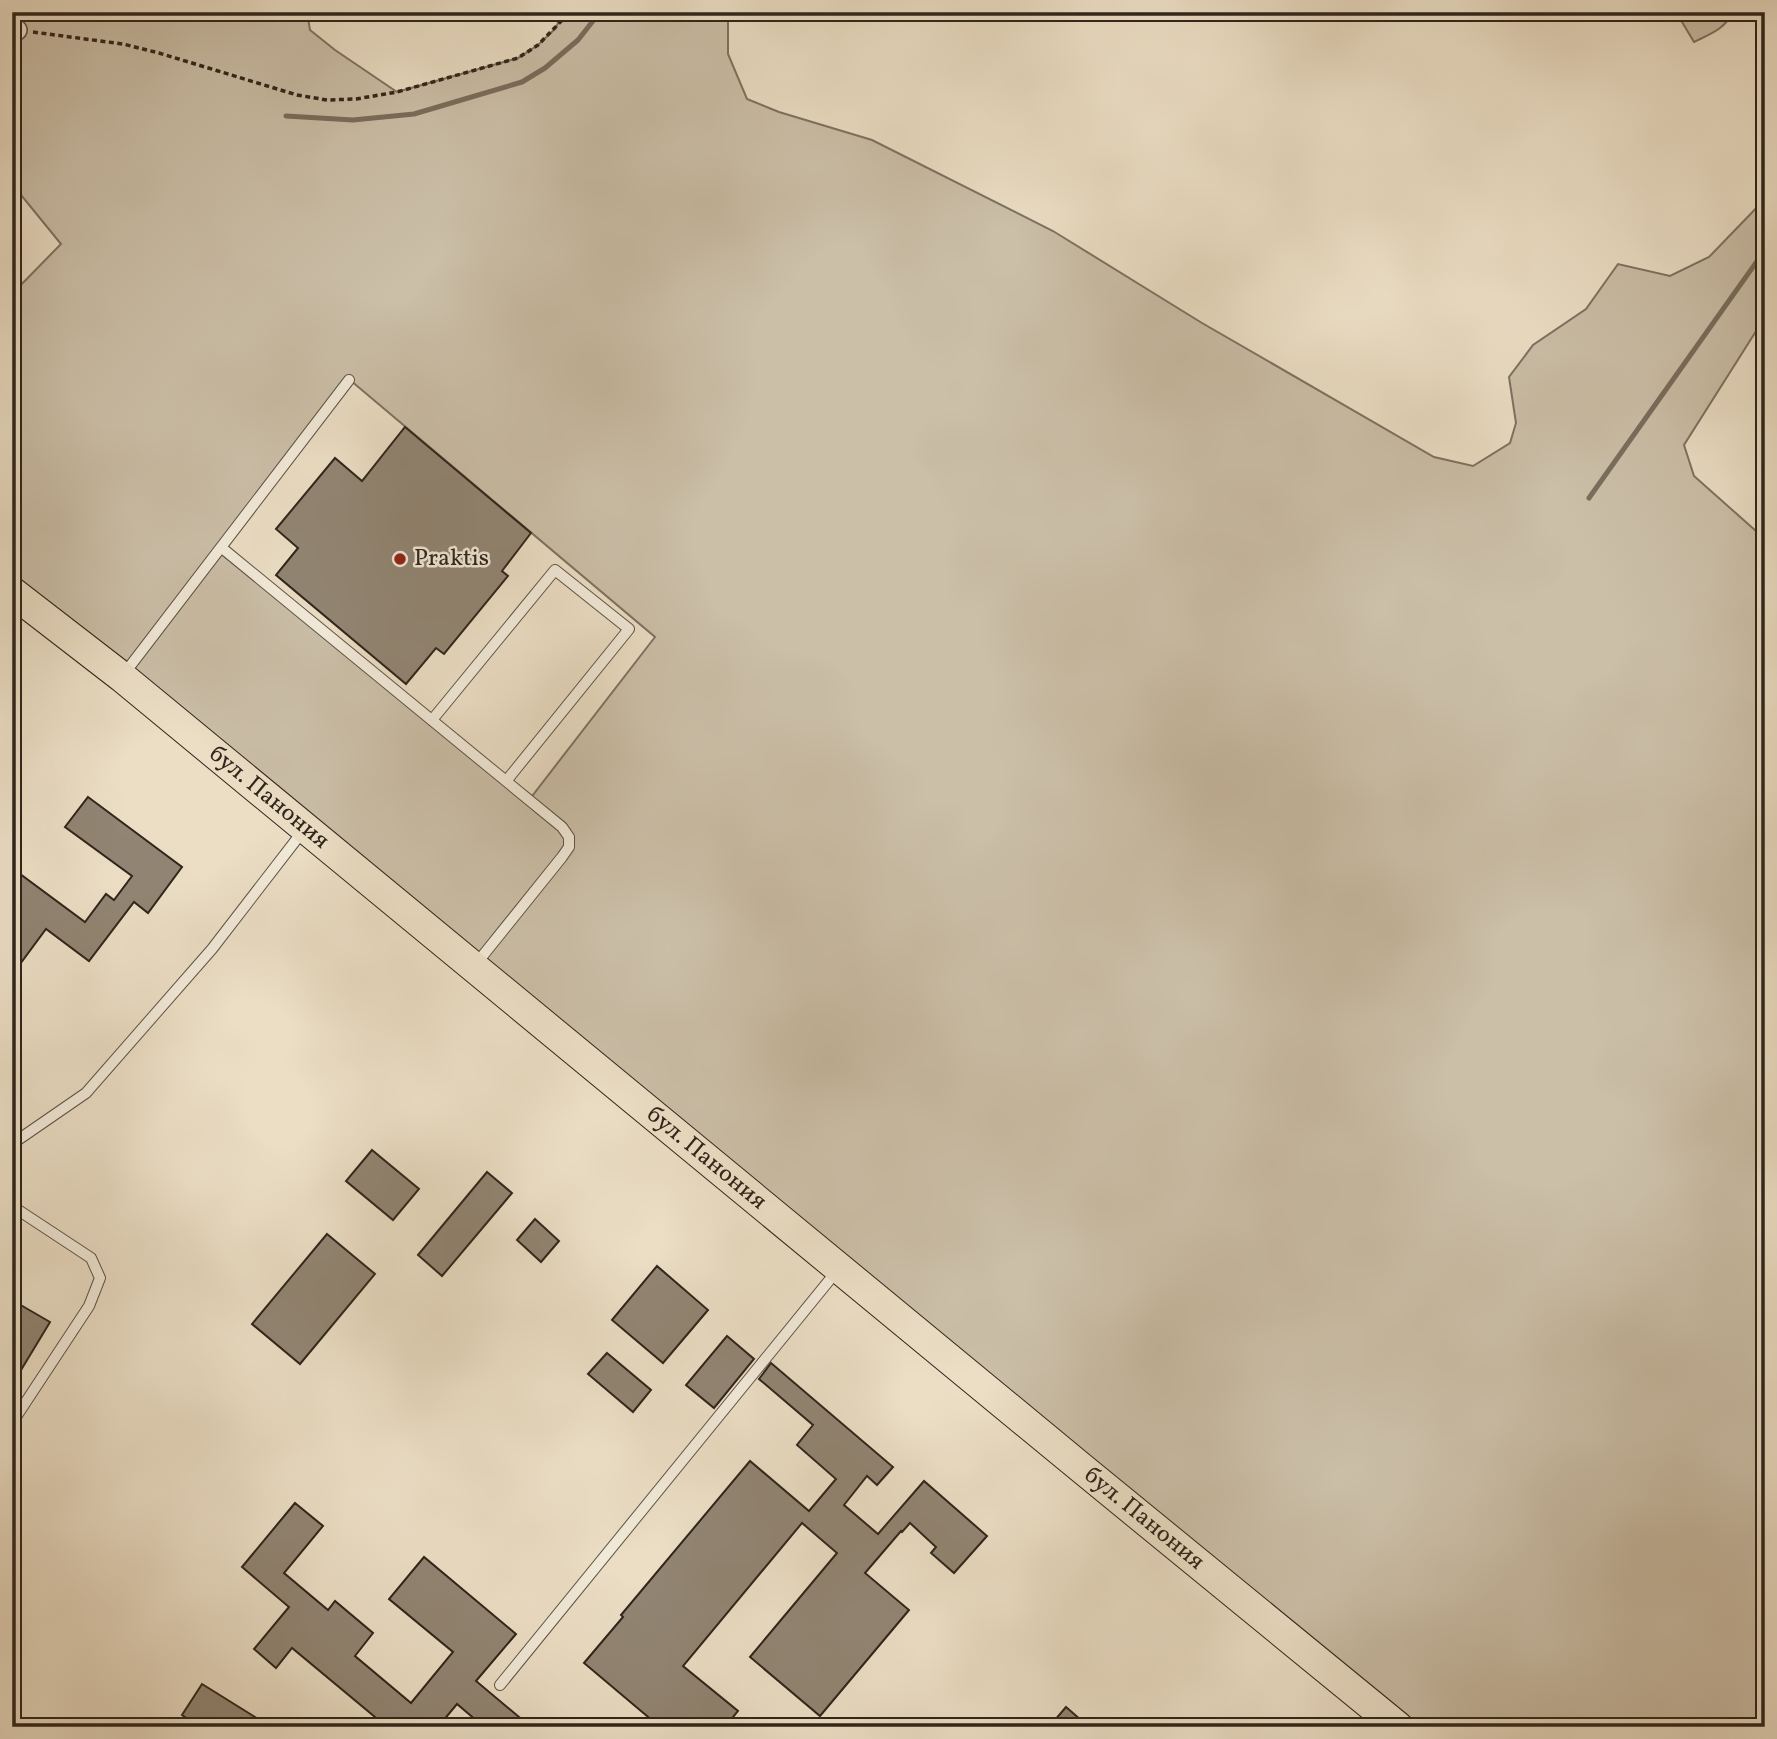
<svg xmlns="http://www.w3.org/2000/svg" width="1777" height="1739" font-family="Vollkorn,serif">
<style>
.green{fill:#cbbfa8;stroke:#7d7262;stroke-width:2;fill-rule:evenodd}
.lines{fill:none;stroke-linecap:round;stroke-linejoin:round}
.stream{stroke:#796e5e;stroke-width:5}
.building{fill:#918573;stroke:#2f251b;stroke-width:2}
.lane-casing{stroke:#5e5346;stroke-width:12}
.street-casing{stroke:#5e5346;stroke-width:22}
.primary-casing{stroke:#2f251b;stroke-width:32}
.path{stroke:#2f251b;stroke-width:3.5;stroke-dasharray:5 3.5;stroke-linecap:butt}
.lane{stroke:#f2ead9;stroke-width:10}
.street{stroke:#f2ead9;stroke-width:19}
.primary{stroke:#ebdec5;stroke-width:30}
.poi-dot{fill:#8f2418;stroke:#f2ead9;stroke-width:2.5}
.labels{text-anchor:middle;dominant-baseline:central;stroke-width:5;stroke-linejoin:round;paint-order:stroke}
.poi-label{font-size:24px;fill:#2f251b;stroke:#f2ead9;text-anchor:start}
.street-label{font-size:24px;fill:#2f251b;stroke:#f2ead9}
</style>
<rect width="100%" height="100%" fill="#ebdec5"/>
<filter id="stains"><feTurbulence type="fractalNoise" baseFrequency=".00286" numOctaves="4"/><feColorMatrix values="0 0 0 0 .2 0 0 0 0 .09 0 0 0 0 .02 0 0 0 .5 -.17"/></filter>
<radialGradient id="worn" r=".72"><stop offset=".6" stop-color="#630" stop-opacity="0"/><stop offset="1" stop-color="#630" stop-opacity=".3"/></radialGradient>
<g class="green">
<path d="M25,12h282l3,18 25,20 62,42 121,-34 20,-13 18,-17 6,-16h166v42l19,45 32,13 93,28 181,91 149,92 232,134 39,9 37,-23 6,-20 -7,-46 24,-32 53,-36 32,-45 52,12 39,-19 56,-58v118l-81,128 10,31 71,63v1188h-367l-1386,-1135v-298l49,-50 -49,-60v-108l5,-46zM350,380l305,257 -126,163 -307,-252z"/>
<path d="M1676,12h57c-8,17 -23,22 -39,30z"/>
</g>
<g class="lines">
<g class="stream">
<path d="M286,116l67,4 61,-6 108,-32 23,-14 33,-28 22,-28"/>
<path d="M1589,498l176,-248"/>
</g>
</g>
<g class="building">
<path d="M405,427l126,106 -29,38 6,5 -64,78 -8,-6 -30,36 -130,-109 22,-27 -22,-19 59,-71 27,23z"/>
<path d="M88,797l94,70 -34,46 -14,-11 -45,59 -43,-32 -34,46v-107l73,54 21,-28 8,6 18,-24 -67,-49z"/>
<path d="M372,1150l47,39 -26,31 -47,-39z"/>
<path d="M487,1172l25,21 -70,83 -24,-21z"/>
<path d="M535,1219l24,22 -18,21 -24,-22z"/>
<path d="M327,1234l48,40 -75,90 -48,-40z"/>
<path d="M657,1266l51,44 -45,53 -51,-43z"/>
<path d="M12,1300l38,22 -38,63z"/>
<path d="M727,1336l27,23 -40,49 -28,-23z"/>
<path d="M607,1353l44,37 -18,22 -45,-38z"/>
<path d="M771,1363l122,104 -16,18 -10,-9 -23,29 34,29 46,-53 63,55 -33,37 -23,-20 5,-6 -26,-24 -8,9 -1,-1 -36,42 44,37 -89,106 -70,-59 87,-104 -35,-30 -119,143 55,45 -13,16h-65l-76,-64 39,-46 -2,-2 129,-154 59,50 27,-32 -39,-34 16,-20 -54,-46z"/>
<path d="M295,1503l28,23 -39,47 44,37 7,-9 38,32 -18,23 56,47 42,-51 -64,-53 35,-42 92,77 -40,47 55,46h-47l-27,-23 -19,23h-51l-95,-79 -16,20 -22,-19 35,-42 -47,-40z"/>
<path d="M202,1684l69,43h-71l-18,-12z"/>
<path d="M1066,1707l23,20h-40z"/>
</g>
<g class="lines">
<defs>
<g id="lane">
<path d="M222,548l340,279 7,10v10l-7,10 -86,107"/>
<path d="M124,674l225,-294"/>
<path d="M432,720l123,-150 74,59 -122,151"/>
<path d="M12,1144l74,-51 126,-144 91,-118"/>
<path d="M12,1206l79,52 9,20 -11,28 -77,117"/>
<path d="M500,1685l336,-413"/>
</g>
<path id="street" d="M12,29l5,1"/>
<g id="primary">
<path id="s1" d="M12,592l110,85 957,789 319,261"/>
</g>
</defs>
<use href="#lane" class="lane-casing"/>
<use href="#street" class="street-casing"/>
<use href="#primary" class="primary-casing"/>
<path class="path" d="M33,32l90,12 36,9 138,42 30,5 29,-1 41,-7 121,-34 20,-13 32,-33"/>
<use href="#lane" class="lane"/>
<use href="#street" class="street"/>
<use href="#primary" class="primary"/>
</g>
<circle class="poi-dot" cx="400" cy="559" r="7"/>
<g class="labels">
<g class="poi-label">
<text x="414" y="559">Praktis</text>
</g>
<g class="street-label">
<text stroke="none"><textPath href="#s1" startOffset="329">бул. Панония</textPath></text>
<text stroke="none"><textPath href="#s1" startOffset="896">бул. Панония</textPath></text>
<text stroke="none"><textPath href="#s1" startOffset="1463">бул. Панония</textPath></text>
</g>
</g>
<rect width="1777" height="1739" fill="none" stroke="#ebdec5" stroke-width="42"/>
<rect x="14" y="14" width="1749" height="1711" fill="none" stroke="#2f251b" stroke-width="3.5"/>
<rect x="21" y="21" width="1735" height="1697" fill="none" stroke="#2f251b" stroke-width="2"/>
<rect width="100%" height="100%" filter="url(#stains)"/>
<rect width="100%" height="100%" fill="url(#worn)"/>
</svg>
